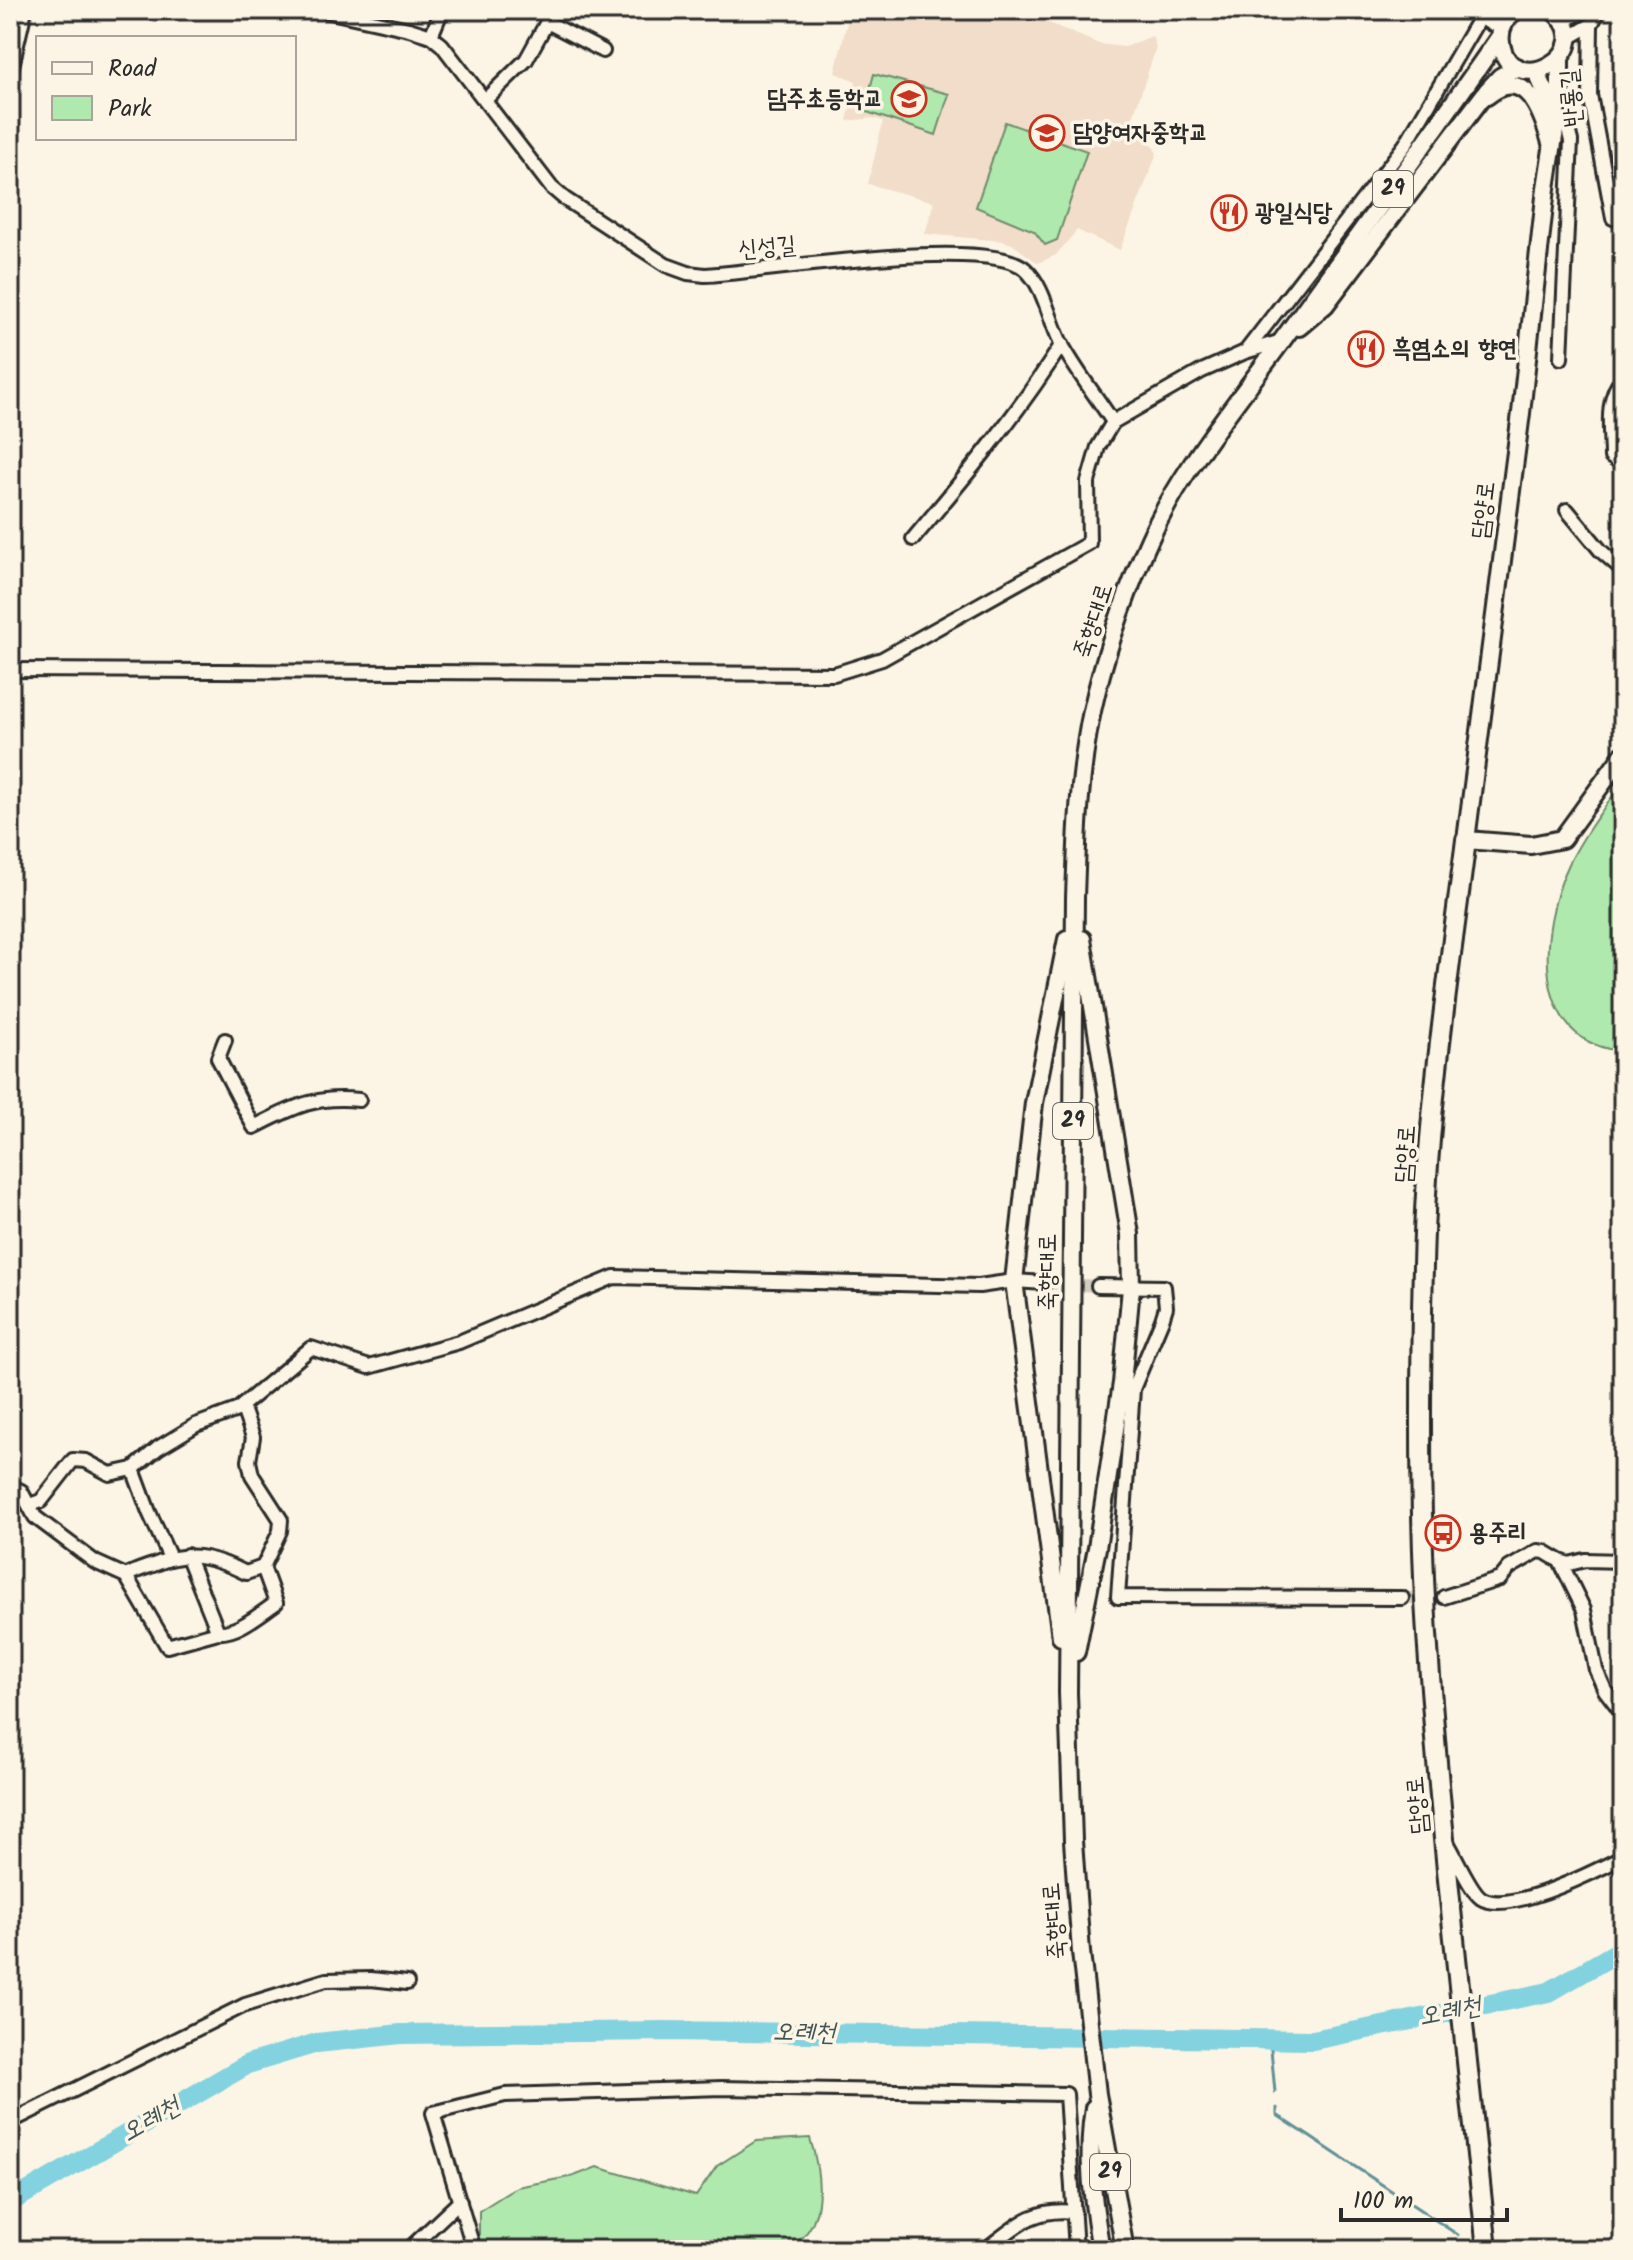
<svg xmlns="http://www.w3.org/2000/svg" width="1633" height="2260" font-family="Kalam,'Poor Story',sans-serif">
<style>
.built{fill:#f1ddc9}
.green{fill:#b0e9ad;stroke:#6e8a6c;stroke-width:2}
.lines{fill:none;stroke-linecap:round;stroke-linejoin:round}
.stream{stroke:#608f97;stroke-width:3}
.river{stroke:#83d2df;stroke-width:20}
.minor-tunnel{stroke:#d2cdc0;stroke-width:12;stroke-dasharray:12 6;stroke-linecap:butt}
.minor-casing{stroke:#2b2b2b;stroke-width:18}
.major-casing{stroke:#2b2b2b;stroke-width:22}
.highway-casing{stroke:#2b2b2b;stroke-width:24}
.minor{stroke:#fcf5e5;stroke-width:12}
.major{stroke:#fcf5e5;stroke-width:16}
.highway{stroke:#fcf5e5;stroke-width:18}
.labels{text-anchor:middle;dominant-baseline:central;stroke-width:7;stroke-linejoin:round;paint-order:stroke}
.shield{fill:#fcf5e5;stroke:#6a6863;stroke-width:2}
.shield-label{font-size:22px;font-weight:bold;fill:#2b2b2b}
.street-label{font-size:24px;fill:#2b2b2b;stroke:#fcf5e5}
.poi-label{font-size:24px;font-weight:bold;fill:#2b2b2b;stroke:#fcf5e5;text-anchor:start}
.water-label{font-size:26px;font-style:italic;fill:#415558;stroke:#fcf5e5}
</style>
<rect width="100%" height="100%" fill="#fcf5e5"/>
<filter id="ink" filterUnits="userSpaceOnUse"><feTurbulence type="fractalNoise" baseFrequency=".0125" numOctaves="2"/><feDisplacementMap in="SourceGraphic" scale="16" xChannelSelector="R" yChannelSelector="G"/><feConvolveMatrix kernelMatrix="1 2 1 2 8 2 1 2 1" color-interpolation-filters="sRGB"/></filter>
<g filter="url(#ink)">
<path class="built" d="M850,10h168l81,34 26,3 27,-11 4,12 -27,81 18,8 10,16 -37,97 -43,-20 -21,25 -18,8 -26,-19 -9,-3 -78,-7 9,-32 -66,-18 15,-63 -10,-3 -26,3 9,-40 -21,-8z"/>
<g class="green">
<path d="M874,74l75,20 -13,41 -72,-24z"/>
<path d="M1005,122l82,29 -30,89 -12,5 -11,-14 -58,-24z"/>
<path d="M1623,782v269c-95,-7 -84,-125 -54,-187 14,-29 35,-56 54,-82z"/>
<path d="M810,2138c9,29 17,74 -7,99 -6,6 -16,9 -23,13h-301v-39l38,-24 57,-11 23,-9 99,29 21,-30 39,-25z"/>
</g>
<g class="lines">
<g class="stream">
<path d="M1270,2039l5,53"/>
<path d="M1277,2108v7l181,120"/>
</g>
<path class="river" d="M10,2202l238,-138 69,-21 84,-9 264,-3 648,9 236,-48 74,-43"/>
<g class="minor-tunnel">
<path d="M1045,1283l53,3"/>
<path d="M1402,1598l42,-1"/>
</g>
<defs>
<g id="minor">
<path d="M321,10l88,19 22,7 11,9 109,142 14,12 101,66 22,8 17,2c60,-3 282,-40 320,-6 20,18 24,52 37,76 15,27 34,51 51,77"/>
<path d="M1469,10l22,14 12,1"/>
<path d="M1562,20l27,-10"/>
<path d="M1591,25l-1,70 23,123 10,4"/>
<path d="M431,36l11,-26"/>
<path d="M1567,39l24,-14 8,-15"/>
<path d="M10,75l15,-65"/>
<path d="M486,99l40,-39 21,-38 56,29"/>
<path d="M1556,119l12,10 3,12 -10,217"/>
<path d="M1246,351l159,-206 79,-135"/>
<path d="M1623,378c-19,21 -12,53 -12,79l12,8"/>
<path d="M1567,510l34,41 22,19"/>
<path d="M913,539c53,-63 105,-125 149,-195"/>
<path d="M10,670l824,4 48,-15 207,-116 -1,-61 10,-35 15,-25 89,-51 43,-19 37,-11"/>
<path d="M225,1040l-7,18 36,69c38,-19 60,-32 105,-27"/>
<path d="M1098,1286l66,1 2,20 -4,13 -29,69 -15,208 284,1"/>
<path d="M133,1469l16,43 21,46"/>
<path d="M10,1486l11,5 14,26 60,45 31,14 41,70 51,-14c19,2 43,-19 58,-29l-13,-36 17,-36 1,-11 -29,-45 -3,-14 4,-24 -11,-31"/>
<path d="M30,1505l11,-4 32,-41 13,1 24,13 23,-5 25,-21 38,-23 41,-15 74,-62 58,19 90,-25 155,-65 365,9 35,-5 31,2"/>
<path d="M187,1555l31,77"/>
<path d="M1560,1561l24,49 12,60 9,20 16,21"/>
<path d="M126,1576c12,-7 23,-9 35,-14 30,-12 57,-3 85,11l17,-6"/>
<path d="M1444,1597l56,-18 9,-11 29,-17 7,1 15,9 9,3 16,-4 38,1"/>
<path d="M1448,1844c8,13 22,46 33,54 27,18 115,-27 142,-41"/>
<path d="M10,2122l235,-117 81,-25 45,-1 36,4"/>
<path d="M408,2250l52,-49"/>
<path d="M474,2250l-41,-137 72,-18 217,-7 344,6 10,156"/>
<path d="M985,2250c30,-23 48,-43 89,-38"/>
</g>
<g id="major">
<path d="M1516,10c-11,8 -17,19 -15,33 9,61 105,8 51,-33"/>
<path d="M1536,71l20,44 -1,15 -9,58 -25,225 -55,427 65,5 31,-6 61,-84"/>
<path d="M1487,96c39,-33 56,19 64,47"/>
<path d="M1556,113l4,-21v-34"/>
<path d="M1299,327l26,-22 162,-214 13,-14 17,-10"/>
<path d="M1061,1637l-47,-356 20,-178 33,-164"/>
<path d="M1076,1652l21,-104 25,-165 9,-95 -1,-54 -48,-295"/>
<path d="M1094,2108c-8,47 -1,95 7,142"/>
<path d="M1125,2250l-28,-156 -16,-142 -8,-111 -5,-148 7,-795c2,-62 4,-126 17,-187 12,-55 31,-109 53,-161 32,-76 88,-142 136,-208 74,-102 148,-203 219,-306"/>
</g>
<path id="highway" d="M1466,840c-18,141 -40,282 -43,425 -3,122 -4,247 4,369 14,206 39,411 60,616"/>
</defs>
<use href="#minor" class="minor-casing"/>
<use href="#major" class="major-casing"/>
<use href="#highway" class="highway-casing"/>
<use href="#minor" class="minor"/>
<use href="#major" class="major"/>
<use href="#highway" class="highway"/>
</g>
</g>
<defs>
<symbol id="school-ring" viewBox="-11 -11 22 22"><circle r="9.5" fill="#fcf5e5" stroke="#c8321e" stroke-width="1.5"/><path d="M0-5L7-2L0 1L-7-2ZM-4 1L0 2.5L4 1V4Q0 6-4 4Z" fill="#c8321e"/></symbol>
<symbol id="restaurant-ring" viewBox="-11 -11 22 22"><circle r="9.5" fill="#fcf5e5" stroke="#c8321e" stroke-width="1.5"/><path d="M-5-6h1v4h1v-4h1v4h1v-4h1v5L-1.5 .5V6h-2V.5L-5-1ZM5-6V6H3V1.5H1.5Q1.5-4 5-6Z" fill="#c8321e"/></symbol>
<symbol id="bus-ring" viewBox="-11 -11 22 22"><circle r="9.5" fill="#fcf5e5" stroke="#c8321e" stroke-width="1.5"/><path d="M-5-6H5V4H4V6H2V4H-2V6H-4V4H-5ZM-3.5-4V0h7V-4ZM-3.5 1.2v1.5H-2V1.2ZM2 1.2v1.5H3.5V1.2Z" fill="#c8321e"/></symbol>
</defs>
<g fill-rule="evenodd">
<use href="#school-ring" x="889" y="79" width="40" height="40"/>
<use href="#school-ring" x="1027" y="113" width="40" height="40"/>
<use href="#restaurant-ring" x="1209" y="193" width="40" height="40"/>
<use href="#restaurant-ring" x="1346" y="329" width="40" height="40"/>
<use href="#bus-ring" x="1423" y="1513" width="40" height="40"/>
</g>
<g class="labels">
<g class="shield">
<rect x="1373" y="171" width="40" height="36" rx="6"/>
<rect x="1053" y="1103" width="40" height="36" rx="6"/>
<rect x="1090" y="2154" width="40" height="36" rx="6"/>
</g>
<g class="shield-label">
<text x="1393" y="189">29</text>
<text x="1073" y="1121">29</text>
<text x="1110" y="2172">29</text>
</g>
<g class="street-label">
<text transform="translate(1572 98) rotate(-95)">반룡길</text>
<text transform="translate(767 248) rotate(-5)">신성길</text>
<text transform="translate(1484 510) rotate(-83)">담양로</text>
<text transform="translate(1094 621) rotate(-72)">죽향대로</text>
<text transform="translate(1406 1154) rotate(-86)">담양로</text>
<text transform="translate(1048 1272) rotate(-90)">죽향대로</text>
<text transform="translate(1418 1805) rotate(-95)">담양로</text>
<text transform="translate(1055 1921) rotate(-95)">죽향대로</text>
</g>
<g class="poi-label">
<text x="883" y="99" text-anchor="end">담주초등학교</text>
<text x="1073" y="133">담양여자중학교</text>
<text x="1255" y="213">광일식당</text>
<text x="1392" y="349">흑염소의 향연</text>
<text x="1469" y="1533">용주리</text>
</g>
<g class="water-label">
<text transform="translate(1450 2012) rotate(-11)">오례천</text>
<text transform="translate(804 2033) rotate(1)">오례천</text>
<text transform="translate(151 2120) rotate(-30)">오례천</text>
</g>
</g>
<rect width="1633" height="2260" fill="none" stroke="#fcf5e5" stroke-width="40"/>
<rect x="20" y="20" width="1593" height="2220" fill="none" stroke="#2b2b2b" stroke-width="3" filter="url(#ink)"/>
<rect x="36" y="36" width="260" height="104" fill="#fcf5e5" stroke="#a8a49b" stroke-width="2"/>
<rect x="52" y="62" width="40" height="12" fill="#fcf5e5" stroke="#a8a49b" stroke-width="2"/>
<text x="108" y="76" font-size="24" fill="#2b2b2b">Road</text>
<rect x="52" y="96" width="40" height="24" fill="#b0e9ad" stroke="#a8a49b" stroke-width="2"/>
<text x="108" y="116" font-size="24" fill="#2b2b2b">Park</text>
<path d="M1341 2208v12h166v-12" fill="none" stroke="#2b2b2b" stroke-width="4"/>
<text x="1353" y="2208" font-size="24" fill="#2b2b2b" stroke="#fcf5e5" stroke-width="6" paint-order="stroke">100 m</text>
</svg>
